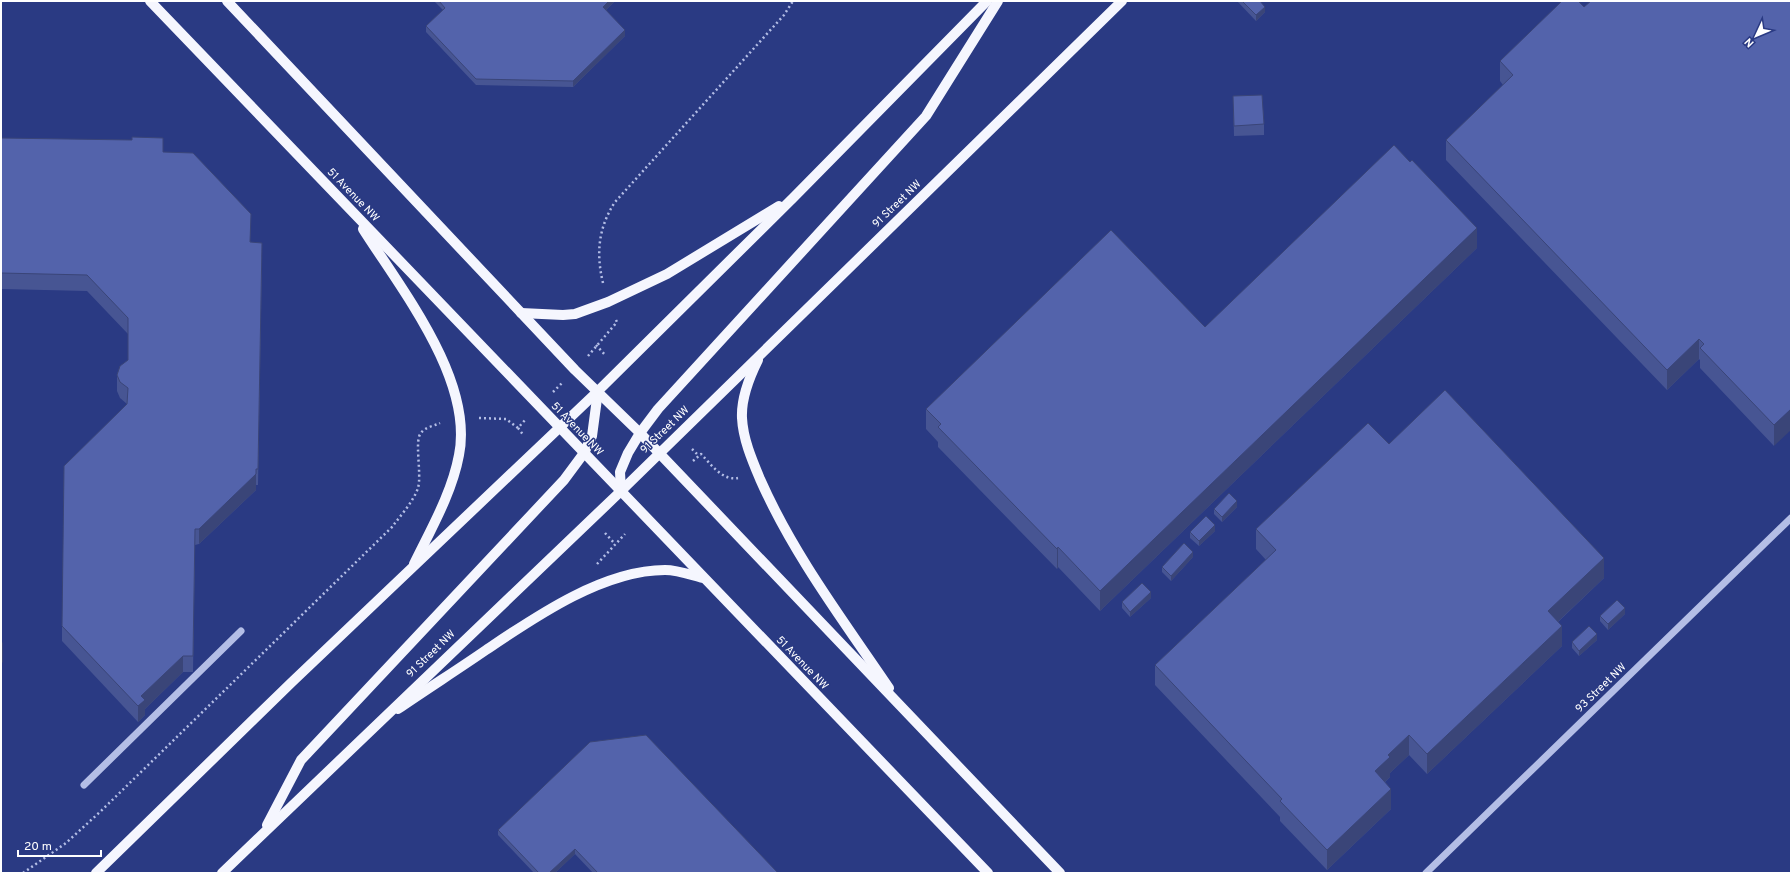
<svg xmlns="http://www.w3.org/2000/svg" width="1792" height="874" font-family="Overpass,sans-serif">
<style>
.lines{fill:none;stroke-linecap:round;stroke-linejoin:round}
.path{stroke:#b4bee6;stroke-width:2.5;stroke-dasharray:2 3;stroke-linecap:butt}
.minor{stroke:#b4bee6;stroke-width:7}
.major{stroke:#f5f6fe;stroke-width:10}
.wall{fill:#475593}
.shaded-wall{fill:#3a4578}
.building{fill:#5363ab;stroke:#3a4578}
.labels{text-anchor:middle;dominant-baseline:central;stroke-width:3;stroke-linejoin:round;paint-order:stroke}
.street-label{font-size:11px;fill:#fff;stroke:#2a3a83}
</style>
<rect width="100%" height="100%" fill="#2a3a83"/>
<g class="lines">
<g class="path">
<path d="M603,283c-7,-29 -5,-55 12,-81l169,-187 9,-14"/>
<path d="M596,345l10,11"/>
<path d="M588,356l29,-34 -1,-2"/>
<path d="M553,392l9,-9"/>
<path d="M479,418l27,1 12,9 7,-8"/>
<path d="M518,428l6,8"/>
<path d="M692,449l7,7"/>
<path d="M693,461l8,-7c10,10 21,27 37,24"/>
<path d="M605,533l10,11"/>
<path d="M597,564l28,-30"/>
<path d="M23,873l43,-30 35,-32 291,-284c9,-12 21,-25 26,-39 4,-14 -4,-48 3,-55 4,-6 13,-7 19,-10"/>
</g>
<g class="minor">
<path d="M84,785l157,-154"/>
<path d="M1426,873l365,-355"/>
</g>
<g class="major">
<path d="M150,1l838,872"/>
<path d="M227,1l348,369 65,63 420,440"/>
<path d="M363,229c38,60 111,151 96,226 -7,38 -28,74 -45,109"/>
<path d="M521,313l42,2 12,-1 33,-12 59,-28 112,-68"/>
<path d="M758,360c-9,18 -17,38 -16,58 1,21 10,42 18,61 33,75 83,141 129,209"/>
<path d="M621,491l-1,-19 8,-19 12,-20 18,-24 268,-293 72,-115"/>
<path d="M398,709c29,-20 59,-39 88,-59 49,-33 117,-80 179,-80 13,0 26,5 38,8"/>
<path d="M267,825l34,-65 263,-280 20,-27 8,-17 6,-45"/>
<path d="M96,873l196,-191 306,-291 195,-193 194,-197"/>
<path d="M222,873l399,-382 501,-490"/>
</g>
</g>
<g class="wall">
<path d="M434,1h181l-9,9 19,26 -52,51 -97,-2 -50,-53v-6l17,-16z"/>
<path d="M1237,1h23l5,11 -9,9z"/>
<path d="M1791,1l-17,445 -74,-78v-8l-1,-1 -32,31 -221,-230v-20l57,-55 -3,-4v-20l84,-54z"/>
<path d="M1233,96l31,28v11l-30,1z"/>
<path d="M1,138l162,14 88,90 11,16 -4,227h-2v5l-57,54 -4,1 -2,127h-10l-38,37v6l-7,7 -76,-81v-15l65,-222 -7,-6 -3,-7v-16l11,-15v-26l-41,-43 -86,-2z"/>
<path d="M1477,248l-377,363 -42,-44 -1,2 -119,-122v-5l-12,-13v-20l279,-82z"/>
<path d="M1389,444l215,134 -46,44 4,24 -135,128 -18,-19 -19,18v4l-5,5 6,27 -64,61 -47,-49v-4l-125,-132v-20l111,-105 -10,-11v-20z"/>
<path d="M1237,507l-15,15 -8,-8v-5z"/>
<path d="M1215,531l-16,15 -9,-8v-6z"/>
<path d="M1193,557l-22,24 -9,-9v-5z"/>
<path d="M1151,598l-21,19 -8,-9v-6z"/>
<path d="M1625,614l-17,16 -8,-9v-5z"/>
<path d="M1597,640l-18,16 -7,-8v-6z"/>
<path d="M498,830l280,43h-185l-18,-19 -20,19h-21l-36,-38z"/>
</g>
<g class="shaded-wall">
<path d="M609,1h6l-12,12v-6z"/>
<path d="M1265,7v5l-9,9v-6z"/>
<path d="M625,30v6l-52,51v-6z"/>
<path d="M1477,228v20l-377,363v-20z"/>
<path d="M1699,339v20l-32,31v-20z"/>
<path d="M1791,409v21l-17,16v-21z"/>
<path d="M256,474v16l-57,54v-15z"/>
<path d="M1237,501v6l-15,15v-5z"/>
<path d="M1215,525v6l-16,15v-5z"/>
<path d="M1058,547v20l-1,2v-20z"/>
<path d="M1193,552v5l-22,24v-5z"/>
<path d="M1604,558v20l-56,53v-20z"/>
<path d="M1151,592v6l-21,19v-5z"/>
<path d="M1625,608v6l-17,16v-6z"/>
<path d="M1562,626v20l-135,128v-20z"/>
<path d="M1597,634v6l-18,16v-5z"/>
<path d="M3,642v20l-2,2v-20z"/>
<path d="M183,656v16l-38,37v6l-7,7v-16l3,-10z"/>
<path d="M1409,735v20l-19,18v4l-15,14v-20l13,-16z"/>
<path d="M1391,789v20l-64,61v-20z"/>
<path d="M575,849v5l-20,19h-6z"/>
</g>
<g class="building">
<path d="M439,1h170l-6,6 22,23 -52,51 -97,-2 -50,-53 19,-18z"/>
<path d="M1242,1h18l5,6 -9,8z"/>
<path d="M1562,1h16l6,6 7,-6h200v408l-17,16 -74,-77 4,-4 -5,-5 -32,31 -221,-230 67,-65 -13,-14z"/>
<path d="M1262,95l2,29 -30,2 -1,-30z"/>
<path d="M132,137l31,1v14l30,1 58,61 -1,28 12,1 -4,226h-2v5l-57,55h-4l-2,127h-10l-42,40 4,4 -7,6 -76,-80 2,-160 63,-62 1,-16 -8,-6 -3,-7 3,-9 8,-6v-42l-41,-43 -86,-2v-135l131,2z"/>
<path d="M1394,145l16,17 2,-2 65,68 -377,363 -42,-44 -1,2 -119,-122 3,-3 -15,-15 185,-179 94,97z"/>
<path d="M1445,390l159,168 -56,53 14,15 -135,128 -18,-19 -21,20 2,2 -15,14 16,18 -64,61 -47,-49 2,-2 -127,-134 121,-115 -20,-21 112,-106 21,21z"/>
<path d="M1229,493l8,8 -15,16 -8,-8z"/>
<path d="M1206,516l9,9 -16,16 -9,-9z"/>
<path d="M1184,543l9,9 -22,24 -9,-9z"/>
<path d="M1142,583l9,9 -21,20 -8,-10z"/>
<path d="M1617,600l8,8 -17,16 -8,-8z"/>
<path d="M1589,626l8,8 -18,17 -7,-9z"/>
<path d="M646,735l132,138h-180l-23,-24 -26,24h-10l-41,-43 92,-88z"/>
</g>
<g class="labels">
<g class="street-label">
<text transform="translate(353 195) rotate(46)">51 Avenue NW</text>
<text transform="translate(897 204) rotate(-44)">91 Street NW</text>
<text transform="translate(577 429) rotate(46)">51 Avenue NW</text>
<text transform="translate(665 430) rotate(-44)">91 Street NW</text>
<text transform="translate(431 654) rotate(-44)">91 Street NW</text>
<text transform="translate(802 663) rotate(46)">51 Avenue NW</text>
<text transform="translate(1601 688) rotate(-44)">93 Street NW</text>
</g>
</g>
<rect width="1792" height="874" fill="none" stroke="#ffffff" stroke-width="4"/>
<g transform="translate(1756 36) rotate(226)" stroke="#2a3a83" stroke-width="3" paint-order="stroke">
<path d="M0-3L7 15L0 10L-7 15Z" fill="#ffffff"/>
<text y="-6" font-size="11" font-weight="bold" text-anchor="middle" fill="#ffffff">N</text>
</g>
<path d="M18 850v6h83v-6" fill="none" stroke="#ffffff" stroke-width="2"/>
<text x="24" y="850" font-size="12" fill="#ffffff" stroke="#2a3a83" stroke-width="3" paint-order="stroke">20 m</text>
</svg>
